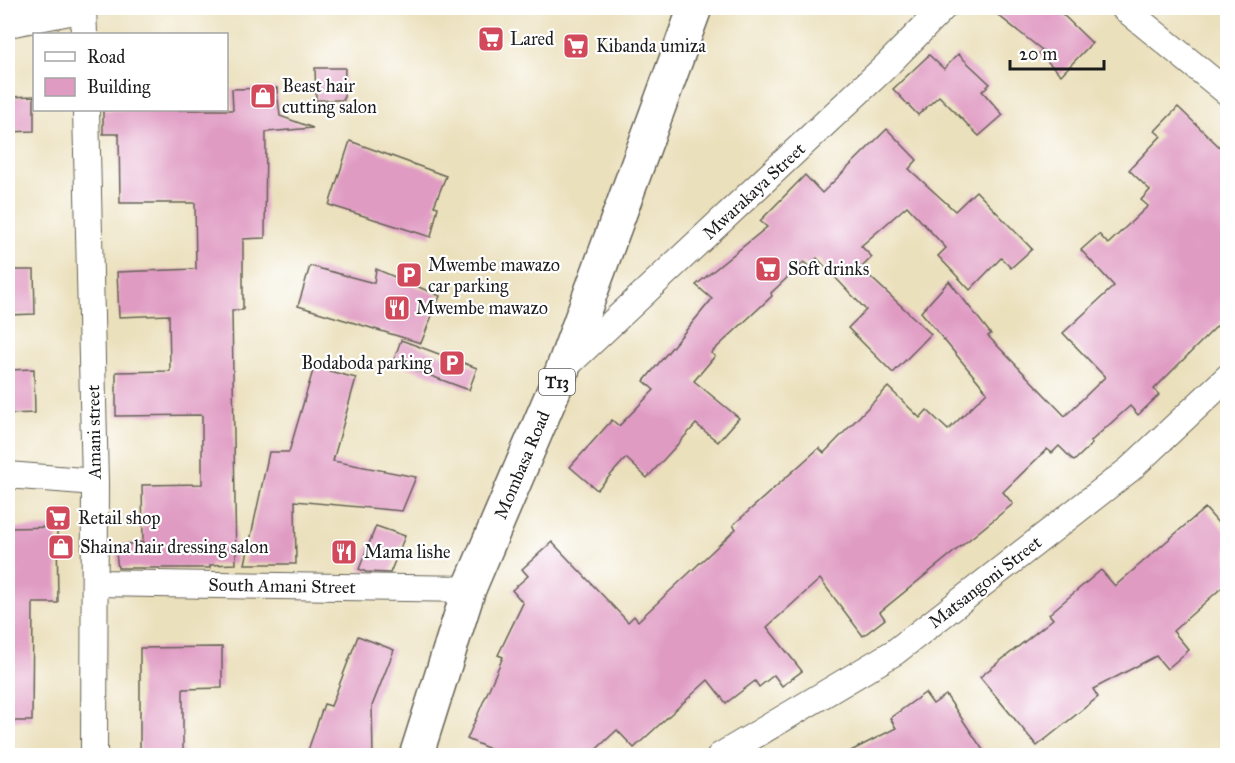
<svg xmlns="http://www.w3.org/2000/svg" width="1235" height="763" font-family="'IM FELL Great Primer',serif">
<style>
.building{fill:#e09bc3}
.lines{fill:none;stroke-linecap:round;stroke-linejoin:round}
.minor-casing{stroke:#646154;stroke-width:28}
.tertiary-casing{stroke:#646154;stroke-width:34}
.trunk-casing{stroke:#646154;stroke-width:36}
.minor{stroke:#fff;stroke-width:26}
.tertiary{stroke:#fff;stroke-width:32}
.trunk{stroke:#fff;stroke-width:33}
.labels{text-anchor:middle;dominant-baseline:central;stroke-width:4.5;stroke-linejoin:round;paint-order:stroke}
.shield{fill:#fff;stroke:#606060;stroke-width:1.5}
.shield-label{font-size:16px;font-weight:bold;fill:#1c1c1c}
.poi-label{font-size:18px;fill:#1c1c1c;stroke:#fff;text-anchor:start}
.street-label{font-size:18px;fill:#1c1c1c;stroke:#fff}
</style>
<rect width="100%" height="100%" fill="#fff"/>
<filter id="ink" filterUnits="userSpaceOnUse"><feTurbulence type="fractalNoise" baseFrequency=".0167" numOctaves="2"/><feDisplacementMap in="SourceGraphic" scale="12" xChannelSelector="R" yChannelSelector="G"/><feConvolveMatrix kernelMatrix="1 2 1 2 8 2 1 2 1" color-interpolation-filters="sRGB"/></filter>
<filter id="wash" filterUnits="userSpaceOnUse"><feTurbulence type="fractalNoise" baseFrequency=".008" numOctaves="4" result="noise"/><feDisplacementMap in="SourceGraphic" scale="24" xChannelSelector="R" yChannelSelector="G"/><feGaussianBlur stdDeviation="1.35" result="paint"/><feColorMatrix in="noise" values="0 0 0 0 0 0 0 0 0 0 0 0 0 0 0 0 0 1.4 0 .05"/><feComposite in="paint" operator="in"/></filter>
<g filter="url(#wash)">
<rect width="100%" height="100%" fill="#ebe0bc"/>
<g id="blocks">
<g class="building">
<path d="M989,8h67l36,35 -31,32 -22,-22 3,-3z"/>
<path d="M958,54l32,30 -8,7 21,24 -24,21 -40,-40 -21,19 -25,-26 36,-34 15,14z"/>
<path d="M315,68h30l-1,32h-28z"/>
<path d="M277,88l3,28 33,12 -47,4 -1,106 -22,1v71h-11l4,254 -26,1v3h-92l-3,-22 28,-4 -1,-57 60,-1v-69l-86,1v-44l54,-1 -1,-56 -50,2 -2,-45 79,-3 -1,-66h-75l-1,-69h-16v-24h130l-1,-21z"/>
<path d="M34,96v35l-26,1v-35z"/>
<path d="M1178,107l49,47v162l-73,73 5,6 -21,20 -8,-9 -40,36 2,2 -18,17 -15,-15 -7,7 -5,-4 -44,43 10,12 -133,108 5,7 -22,17 -43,-57 -53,48 35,44 -20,15 -8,-11 -15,12 -4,-6 -29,22 -18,-23 -74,68 -17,-18 -28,26h-83l-39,-17 36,-82 -5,-2 25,-52 -11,-13 16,-14 -6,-7 30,-27 76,80 6,-6 4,5 98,-92 -3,-4 86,-77 5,5 64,-66 32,31 7,-8 21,20 39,-38 -66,-80 28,-31 42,53 -3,2 77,80 40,-39 -42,-44 51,-47 -33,-36 18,-16 9,10 40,-38 -7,-6 9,-10 -21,-20 32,-34 -6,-5z"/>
<path d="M887,129l30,31 -8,9 46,42 21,-20 56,58 -21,19 -10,-10 -31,32 -32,-34 8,-8 -39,-42 -46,40 11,11 -11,11 70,66 -38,39 -45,-45 18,-18 -49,-52 -8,9 -5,-5 -33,31 1,3 -61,57 4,3 -21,25 45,37 -21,24 -22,-18 -49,54 -21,-20 -29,32 -27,-23 42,-47 7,6 35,-36 -10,-9 68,-82 -16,-14 71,-58 -7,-6 45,-46 17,18z"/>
<path d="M350,141l96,35 -12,30 4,1 -7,30 -102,-32z"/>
<path d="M310,266l64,17 2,-14 64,27 -19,47 -123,-37z"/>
<path d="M8,270h26l1,44 -27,1z"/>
<path d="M401,340l76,28 -8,22 -76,-28z"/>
<path d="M314,367l42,11 -23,83 83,16 -14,34 -107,-10 1,63h-51l24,-112h20z"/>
<path d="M34,369l1,44 -27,1v-44z"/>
<path d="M1205,508l22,25v50l-54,48 16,19 -22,19 -11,-13 -63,33 5,8 -61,49 -57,-69 73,-58 -4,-5 52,-44 14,16z"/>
<path d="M376,526l29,10 -15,37 -24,-1 -7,-3z"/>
<path d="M57,527l1,76h-25l-1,118h-24v-193z"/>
<path d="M358,636l36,14 -22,56 1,50h-67l18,-52 7,2z"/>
<path d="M222,647v41l-39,1v67h-43v-108z"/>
<path d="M925,693l8,11 13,-9 41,61h-146l55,-28 -6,-10z"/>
</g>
</g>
</g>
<g filter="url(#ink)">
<use href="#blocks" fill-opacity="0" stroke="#646154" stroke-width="1.5"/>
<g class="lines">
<defs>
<g id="minor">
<path d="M83,8l1,26"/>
<path d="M1124,8l104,85"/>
<path d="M86,110l9,372 -1,274"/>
<path d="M563,369l321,-301 59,-60"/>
<path d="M8,475l87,7"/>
<path d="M95,583l374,6"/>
<path d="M720,756l175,-104 235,-183 98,-92"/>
</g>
<path id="tertiary" d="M8,21l66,-13"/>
<path id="trunk" d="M416,756l53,-167 93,-218 133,-363"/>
</defs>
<use href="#minor" class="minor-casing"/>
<use href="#tertiary" class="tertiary-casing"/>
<use href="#trunk" class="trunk-casing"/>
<use href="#minor" class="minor"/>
<use href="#tertiary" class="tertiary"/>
<use href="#trunk" class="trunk"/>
</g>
</g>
<defs>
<symbol id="supermarket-square" viewBox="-11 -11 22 22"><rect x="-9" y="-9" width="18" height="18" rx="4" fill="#d1495b" stroke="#fff"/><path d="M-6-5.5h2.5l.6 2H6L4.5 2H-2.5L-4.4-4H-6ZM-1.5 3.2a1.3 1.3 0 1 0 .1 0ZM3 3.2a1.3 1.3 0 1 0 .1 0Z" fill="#fff"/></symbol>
<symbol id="shop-square" viewBox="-11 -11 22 22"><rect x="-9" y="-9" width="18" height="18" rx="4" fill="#d1495b" stroke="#fff"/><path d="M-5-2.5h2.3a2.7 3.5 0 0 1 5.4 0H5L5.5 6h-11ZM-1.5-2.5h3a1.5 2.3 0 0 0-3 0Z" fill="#fff"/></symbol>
<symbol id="parking-square" viewBox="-11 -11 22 22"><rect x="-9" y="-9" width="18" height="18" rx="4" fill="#d1495b" stroke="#fff"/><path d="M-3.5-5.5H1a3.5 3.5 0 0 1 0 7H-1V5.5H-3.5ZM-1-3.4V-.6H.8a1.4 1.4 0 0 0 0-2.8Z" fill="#fff"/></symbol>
<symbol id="restaurant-square" viewBox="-11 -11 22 22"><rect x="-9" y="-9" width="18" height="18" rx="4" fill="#d1495b" stroke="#fff"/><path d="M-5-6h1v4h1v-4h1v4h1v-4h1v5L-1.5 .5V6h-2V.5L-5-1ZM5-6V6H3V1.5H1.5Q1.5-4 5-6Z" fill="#fff"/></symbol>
</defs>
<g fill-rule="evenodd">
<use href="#supermarket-square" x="476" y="24" width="30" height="30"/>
<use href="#supermarket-square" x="561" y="31" width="30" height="30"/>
<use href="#shop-square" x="248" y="81" width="30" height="30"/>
<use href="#supermarket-square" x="753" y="254" width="30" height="30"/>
<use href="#parking-square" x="394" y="260" width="30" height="30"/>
<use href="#restaurant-square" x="382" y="293" width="30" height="30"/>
<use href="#parking-square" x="437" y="348" width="30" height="30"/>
<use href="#supermarket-square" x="43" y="503" width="30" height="30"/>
<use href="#shop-square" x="46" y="532" width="30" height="30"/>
<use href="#restaurant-square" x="329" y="537" width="30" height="30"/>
</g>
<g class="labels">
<rect class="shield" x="539" y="369" width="36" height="26" rx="4.5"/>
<g class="shield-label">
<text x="557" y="382">T13</text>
</g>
<g class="poi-label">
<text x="510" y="39">Lared</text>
<text x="596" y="46">Kibanda umiza</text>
<text x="282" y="86">Beast hair<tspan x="282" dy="21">cutting salon</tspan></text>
<text x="428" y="265">Mwembe mawazo<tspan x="428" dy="21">car parking</tspan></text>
<text x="788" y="269">Soft drinks</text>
<text x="416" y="308">Mwembe mawazo</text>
<text x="432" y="363" text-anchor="end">Bodaboda parking</text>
<text x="78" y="518">Retail shop</text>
<text x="80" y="547">Shaina hair dressing salon</text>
<text x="364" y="552">Mama lishe</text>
</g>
<g class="street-label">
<text transform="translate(754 191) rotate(-43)">Mwarakaya Street</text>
<text transform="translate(94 432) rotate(-91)">Amani street</text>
<text transform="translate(522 465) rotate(-67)">Mombasa Road</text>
<text transform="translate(985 582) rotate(-38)">Matsangoni Street</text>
<text transform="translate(282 586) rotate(1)">South Amani Street</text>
</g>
</g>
<rect width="1235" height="763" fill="none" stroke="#fff" stroke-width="30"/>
<rect x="33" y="33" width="195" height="78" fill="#ffffff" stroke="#a4a4a4" stroke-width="1.5"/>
<rect x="45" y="52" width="30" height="9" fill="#ffffff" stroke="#a4a4a4" stroke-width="1.5"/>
<text x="87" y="63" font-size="18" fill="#1c1c1c">Road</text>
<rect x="45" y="78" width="30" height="18" fill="#e09bc3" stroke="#a4a4a4" stroke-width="1.5"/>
<text x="87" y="93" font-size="18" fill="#1c1c1c">Building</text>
<path d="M1010 60v9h94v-9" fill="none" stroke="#1c1c1c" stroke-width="3"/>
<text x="1019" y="60" font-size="18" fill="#1c1c1c" stroke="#ffffff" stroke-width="4.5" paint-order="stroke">20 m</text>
</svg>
